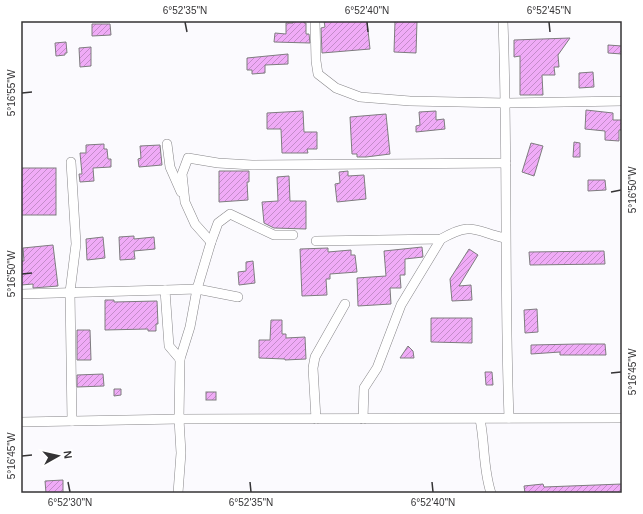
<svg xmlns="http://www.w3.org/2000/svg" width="643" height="514" font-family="Helvetica,sans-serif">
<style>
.building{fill:url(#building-hatch);stroke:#7e7c7f}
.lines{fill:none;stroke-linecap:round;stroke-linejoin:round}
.minor-casing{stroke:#878689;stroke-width:10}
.minor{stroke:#fff;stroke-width:9}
.ticks{fill:none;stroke:#343335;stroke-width:1.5}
.neatline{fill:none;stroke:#343335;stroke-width:1.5}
.ticks-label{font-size:10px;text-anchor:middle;fill:#343335}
</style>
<defs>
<pattern id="building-hatch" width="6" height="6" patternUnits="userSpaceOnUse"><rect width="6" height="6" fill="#f0abf7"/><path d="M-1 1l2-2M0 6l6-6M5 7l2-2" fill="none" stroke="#c38cc9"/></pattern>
</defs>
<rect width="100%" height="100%" fill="#fbfafe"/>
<g class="building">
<path d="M293,21h11v2h2v11h3l1,9 -36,-1 1,-9 11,1v-11h7z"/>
<path d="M324,21h43l3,28 -48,4 -1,-25 4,-1z"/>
<path d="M395,21h22l-1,32 -22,-1z"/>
<path d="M92,24h18l1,11 -19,1z"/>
<path d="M570,38l-12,17 1,12h-5l1,8h-13l1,20h-23v-39l-6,1v-17z"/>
<path d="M66,42l1,11h-2v2l-9,1 -1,-13z"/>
<path d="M608,45l14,1v8l-14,-1z"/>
<path d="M91,47v19l-11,1 -1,-19z"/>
<path d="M288,54v10l-23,1v8l-13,1v-4h-5v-12z"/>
<path d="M593,72l1,15 -15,1v-15z"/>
<path d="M586,110l27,3v7h9v10h-3v11l-14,-1v-9l-20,-2z"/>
<path d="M303,111l1,21h13v17h-10l1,4h-26l-1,-24h-14v-16z"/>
<path d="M436,111v9l8,-1 1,10 -29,3v-6l4,-1 -1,-13z"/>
<path d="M386,114l4,40 -24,3h-9v-3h-5l-2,-37z"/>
<path d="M574,142l6,1v14h-7z"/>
<path d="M531,143l12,3 -9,30 -12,-4z"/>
<path d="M104,144v5h3l1,10h3v8l-18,1 1,13 -14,1 -1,-8h3l-2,-21h6v-8z"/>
<path d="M160,145l2,20 -23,2 -1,-8 3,-1 -1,-12z"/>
<rect x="21" y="168" width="35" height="47"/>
<path d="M219,171h30v11h-2l1,18 -29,2z"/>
<path d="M348,171v5l16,-1 2,24 -29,3 -2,-18 5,-1 -1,-11z"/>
<path d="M289,176l1,25h16v28l-32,-1 -10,-5 -2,-21 16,-1 -1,-24z"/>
<path d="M588,180h17l1,10 -18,1z"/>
<path d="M134,236v3l20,-2 1,12 -21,2 1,8 -15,1 -1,-23z"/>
<path d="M103,237l2,21 -18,2 -1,-21z"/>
<path d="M53,245l5,41 -25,2v-4l-12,1v-24h3l-1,-13z"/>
<path d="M422,247l1,10 -18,2v16h-5l1,13h-11l1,16 -33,2 -1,-28 29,-2 -2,-25z"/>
<path d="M328,248v4l23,-2v5h4l2,17 -27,2v5h-4l1,16 -25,1 -2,-47z"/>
<path d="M469,249l9,6 -19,31 12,-1 1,15 -20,1 -2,-22z"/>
<path d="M604,251l1,13 -75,1 -1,-13z"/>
<path d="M253,261l2,22 -16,2 -1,-13 8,-1v-9z"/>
<path d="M105,300h9v2l43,-1 1,23h-2v7h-8v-2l-43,1z"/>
<path d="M537,309l1,23 -13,1 -1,-23z"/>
<path d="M431,318h41v25l-41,-1z"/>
<path d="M271,320h11v14h4v4l19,-1 1,22 -21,1v-1l-26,-1v-18h11z"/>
<path d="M77,330h13l1,30h-14z"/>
<path d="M578,344h27l1,11h-46v-3l-29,2v-9z"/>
<path d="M408,346l5,5 1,7h-14z"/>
<path d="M485,372h7l1,13h-7z"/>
<path d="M103,374l1,12 -27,1v-12z"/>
<path d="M114,389h7v6l-7,1z"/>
<rect x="206" y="392" width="10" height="8"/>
<path d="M63,480v13h-17l-1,-12z"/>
<path d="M543,484l1,3 78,-3v9h-97l-1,-7z"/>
</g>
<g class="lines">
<defs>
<g id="minor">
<path d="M315,21l1,40 2,13 18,14 24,9 50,4 96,2 116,-2"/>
<path d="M503,21c5,132 1,265 6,397"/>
<path d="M167,144l3,23 11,25"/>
<path d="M71,162l5,82 -6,48 2,129"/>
<path d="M316,241l125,-2c31,-18 33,-8 64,-1"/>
<path d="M211,242l-16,-18 -10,-22 -3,-28 6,-16 30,5 34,2 254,-2"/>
<path d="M21,294l144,-4"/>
<path d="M180,359l-11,-13 -4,-56 32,-1 41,8"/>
<path d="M316,419l-3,-51 2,-11 30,-53"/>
<path d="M363,419l1,-31 13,-20 24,-63 40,-66"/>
<path d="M480,419c5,25 3,50 11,74"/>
<path d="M21,422l158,-3 443,-1"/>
<path d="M178,493l3,-40 -2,-34 1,-60 10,-32 7,-38 14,-47 7,-19 12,-9 44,21h19"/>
</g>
</defs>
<use href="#minor" class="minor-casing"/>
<use href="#minor" class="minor"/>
</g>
<path class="ticks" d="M185,22l2,10M367,22l1,10M549,22l1,10M22,93l10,-1M611,192l10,-2M22,274l10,-1M611,373l10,-1M22,456l10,-1M68,482l2,10M250,482l1,10M432,482l1,10"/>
<rect width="643" height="514" fill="none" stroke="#ffffff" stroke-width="44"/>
<g transform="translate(58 456) rotate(82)" stroke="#ffffff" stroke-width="3" paint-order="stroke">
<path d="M0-3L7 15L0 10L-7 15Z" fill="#343335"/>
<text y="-6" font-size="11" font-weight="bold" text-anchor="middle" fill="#343335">N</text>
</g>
<rect x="22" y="22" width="599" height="470" class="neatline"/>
<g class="ticks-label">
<text x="185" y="14">6°52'35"N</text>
<text x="367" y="14">6°52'40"N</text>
<text x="549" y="14">6°52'45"N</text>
<text transform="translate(11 93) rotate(-90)" y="4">5°16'55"W</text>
<text transform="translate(632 190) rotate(-90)" y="4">5°16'50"W</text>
<text transform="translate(11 274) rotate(-90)" y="4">5°16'50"W</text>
<text transform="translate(632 372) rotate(-90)" y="4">5°16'45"W</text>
<text transform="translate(11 456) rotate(-90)" y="4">5°16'45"W</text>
<text x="70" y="506">6°52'30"N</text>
<text x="251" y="506">6°52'35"N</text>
<text x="433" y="506">6°52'40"N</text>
</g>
</svg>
